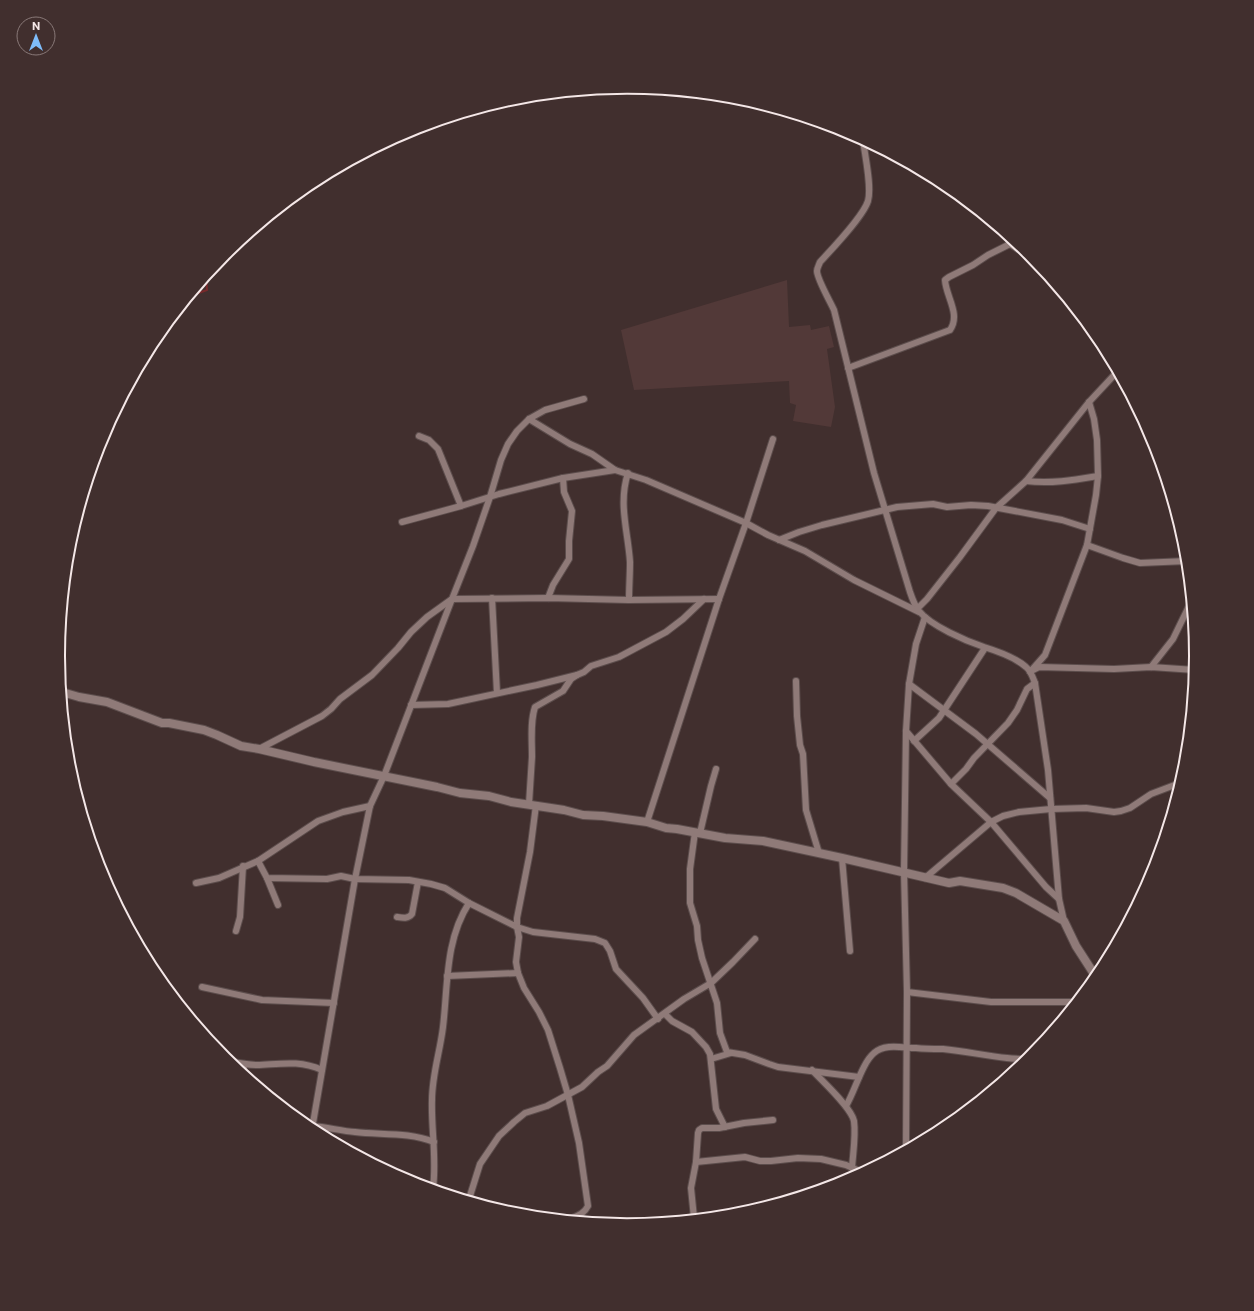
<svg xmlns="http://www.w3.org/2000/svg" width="1254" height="1311" font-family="Commissioner,sans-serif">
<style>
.built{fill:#523938}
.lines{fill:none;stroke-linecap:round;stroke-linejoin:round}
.stream{stroke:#78292b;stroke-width:2}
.minor-casing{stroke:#5c4d4c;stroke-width:8}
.tertiary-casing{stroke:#5c4d4c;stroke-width:10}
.minor{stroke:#8f7a78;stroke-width:6}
.tertiary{stroke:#8f7a78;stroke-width:8}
.rim{fill:none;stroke:#f4e7e7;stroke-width:2}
</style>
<rect width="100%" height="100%" fill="#412f2e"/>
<path class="built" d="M787,280l2,47 21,-2 1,5 18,-4 5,21 -7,2 8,58 -4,20 -38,-6 3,-16 -6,-2 -1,-22 -155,9 -13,-60z"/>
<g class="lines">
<g class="stream">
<path d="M397,137l17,-5 5,-5"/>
<path d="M190,296l17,-6 -1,-14"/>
</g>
<defs>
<g id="minor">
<path d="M863,140c2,16 9,47 5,61 -5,16 -36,48 -48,61 -1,3 -3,6 -3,9 0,8 13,30 17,39l40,163 36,119c2,6 5,14 9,19 12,15 47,30 65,36 13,4 32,11 42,20 5,4 7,11 9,16l13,87 11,129 5,22"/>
<path d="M1010,244l14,9 6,1"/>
<path d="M848,368l102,-38c11,-16 -4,-33 -5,-50l4,-3 24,-12 15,-10 22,-11 4,-4"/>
<path d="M529,419l41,25 22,10 23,16 31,10 100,43 22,12 37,16 49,29 65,32"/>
<path d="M419,436l10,4 9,9 23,57 38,-12 64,-16 52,-8"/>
<path d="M628,473c-10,31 0,58 2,89 0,13 -1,25 -1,38"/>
<path d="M1026,481c25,3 48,-1 72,-5"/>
<path d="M402,522l59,-16"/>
<path d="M779,540l20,-8 23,-7 75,-18 36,-3 14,3 24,-2 17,1 74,14 28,9"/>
<path d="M1087,545l36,13 17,5 47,-2"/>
<path d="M492,598l5,95"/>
<path d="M548,598l5,-13 16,-26v-18l3,-30 -8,-19 -1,-14"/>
<path d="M917,609l10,-10 33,-42 36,-49 30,-27 63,-79 28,-30"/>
<path d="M1151,667l22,-28 18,-37"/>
<path d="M1033,670l6,-3 75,2 37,-2 44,3"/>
<path d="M1030,672l15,-17 42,-110 9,-50 2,-19 -1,-36 -3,-21 -5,-17"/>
<path d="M796,681l1,35 3,29 3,9 3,56 13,43"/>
<path d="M909,684l67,50 74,64"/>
<path d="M411,705l37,-1 89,-19 40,-10 7,-3 7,-6 28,-9 47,-25 17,-13 21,-20"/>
<path d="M906,731l45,53 40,38 55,65 13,12"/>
<path d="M914,741l25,-23 46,-70"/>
<path d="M259,749l63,-33 9,-7 9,-10 32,-24 26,-27 13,-16 16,-15 25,-18 21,-53 17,-49 11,-37 7,-16 9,-13 12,-12 16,-9 39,-11"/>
<path d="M951,784l15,-15 8,-11 34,-35 9,-13 10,-21 8,-6"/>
<path d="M529,804c1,-16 2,-32 3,-47 0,-17 -2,-35 3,-50l28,-16 8,-12 6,-4"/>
<path d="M647,822l72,-223 27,-76 27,-84"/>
<path d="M695,832l-5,37v34l7,23 1,14 4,18 15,45 3,30 7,19 18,3 24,9 9,3 81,10"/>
<path d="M700,833l11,-47 5,-17"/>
<path d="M842,858l8,93"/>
<path d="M258,861l9,17 60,1 14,-3 14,3 54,1 22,4 14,4 24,15 48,24v-9l13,-66 6,-47"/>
<path d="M267,878l11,27"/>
<path d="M925,878l66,-56 12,-6 16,-4 32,-3 35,-1 28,4 7,-1 9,-3 21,-14 29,-11"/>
<path d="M196,883l23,-5 39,-17 60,-40 25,-9 27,-6"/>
<path d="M397,917c6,1 11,2 15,-3l6,-32"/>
<path d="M517,927l2,10 -3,25 2,11 6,15 15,24 9,18 12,38 8,27 11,48 9,63c-4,8 -11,10 -18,13"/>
<path d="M517,927l16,5 62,7 10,4 5,8 6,18 27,29 15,21"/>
<path d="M236,931l4,-14 3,-51"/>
<path d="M447,976l71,-3"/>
<path d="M202,987l60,13 72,3"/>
<path d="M907,992l84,10h85"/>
<path d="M665,1014l7,7 20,11 14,15 4,7 6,55 9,18"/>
<path d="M711,1059l20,-6"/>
<path d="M229,1061c9,2 19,4 28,4 24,-1 42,-5 65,5"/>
<path d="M812,1070c10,11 39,37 42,51 2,15 -1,32 -2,47"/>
<path d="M242,1072l3,-8"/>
<path d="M846,1106c9,-15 16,-43 28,-53 11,-10 29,-5 42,-5 9,1 18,1 27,1 22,2 43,7 64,9 7,1 14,1 21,1"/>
<path d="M312,1126c15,1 29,5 43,6 26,3 54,0 79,10"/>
<path d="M312,1129l43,-250 15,-73 14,-30 68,-177 96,-1 81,2 90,-1"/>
<path d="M906,1149l1,-157 -3,-120 2,-141 3,-47 7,-40 9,-27"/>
<path d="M696,1162l49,-5 15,4h11l27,-3 23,1 25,6 11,5 7,1"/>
<path d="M433,1188c4,-29 -2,-59 -1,-88 0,-25 8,-48 11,-73 5,-42 2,-87 26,-124"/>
<path d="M469,1199l11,-35 19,-28 15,-14 11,-9 22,-7 35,-19 16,-15 9,-6 27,-31 50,-36 27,-16 22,-21 22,-23"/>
<path d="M694,1218l-3,-30 5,-26 2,-29 1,-3 3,-2h17l25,-5 29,-3"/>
</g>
<path id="tertiary" d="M62,692l17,5 28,5 55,21h7l35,7 13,5 24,11 18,3 55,13 123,25 23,6 29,3 22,6 53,8 19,5 20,1 44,6 19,6 11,1 48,9 38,3 79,17 107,25 11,-2 43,7 13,5 48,28 12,25 20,31"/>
</defs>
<use href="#minor" class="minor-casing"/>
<use href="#tertiary" class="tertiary-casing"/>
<use href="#minor" class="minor"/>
<use href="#tertiary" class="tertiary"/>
</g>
<path d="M0 0H1254V1311H0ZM65 656a562 562 0 1 1 1124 0a562 562 0 1 1-1124 0Z" fill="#412f2e" fill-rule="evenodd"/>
<path class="rim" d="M65 656a562 562 0 1 1 1124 0a562 562 0 1 1-1124 0Z"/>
<g transform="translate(36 36)"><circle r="19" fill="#412f2e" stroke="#897978"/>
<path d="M0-3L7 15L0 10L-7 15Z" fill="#7fbdfa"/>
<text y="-6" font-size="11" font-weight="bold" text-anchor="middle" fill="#f4e7e7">N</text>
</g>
</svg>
